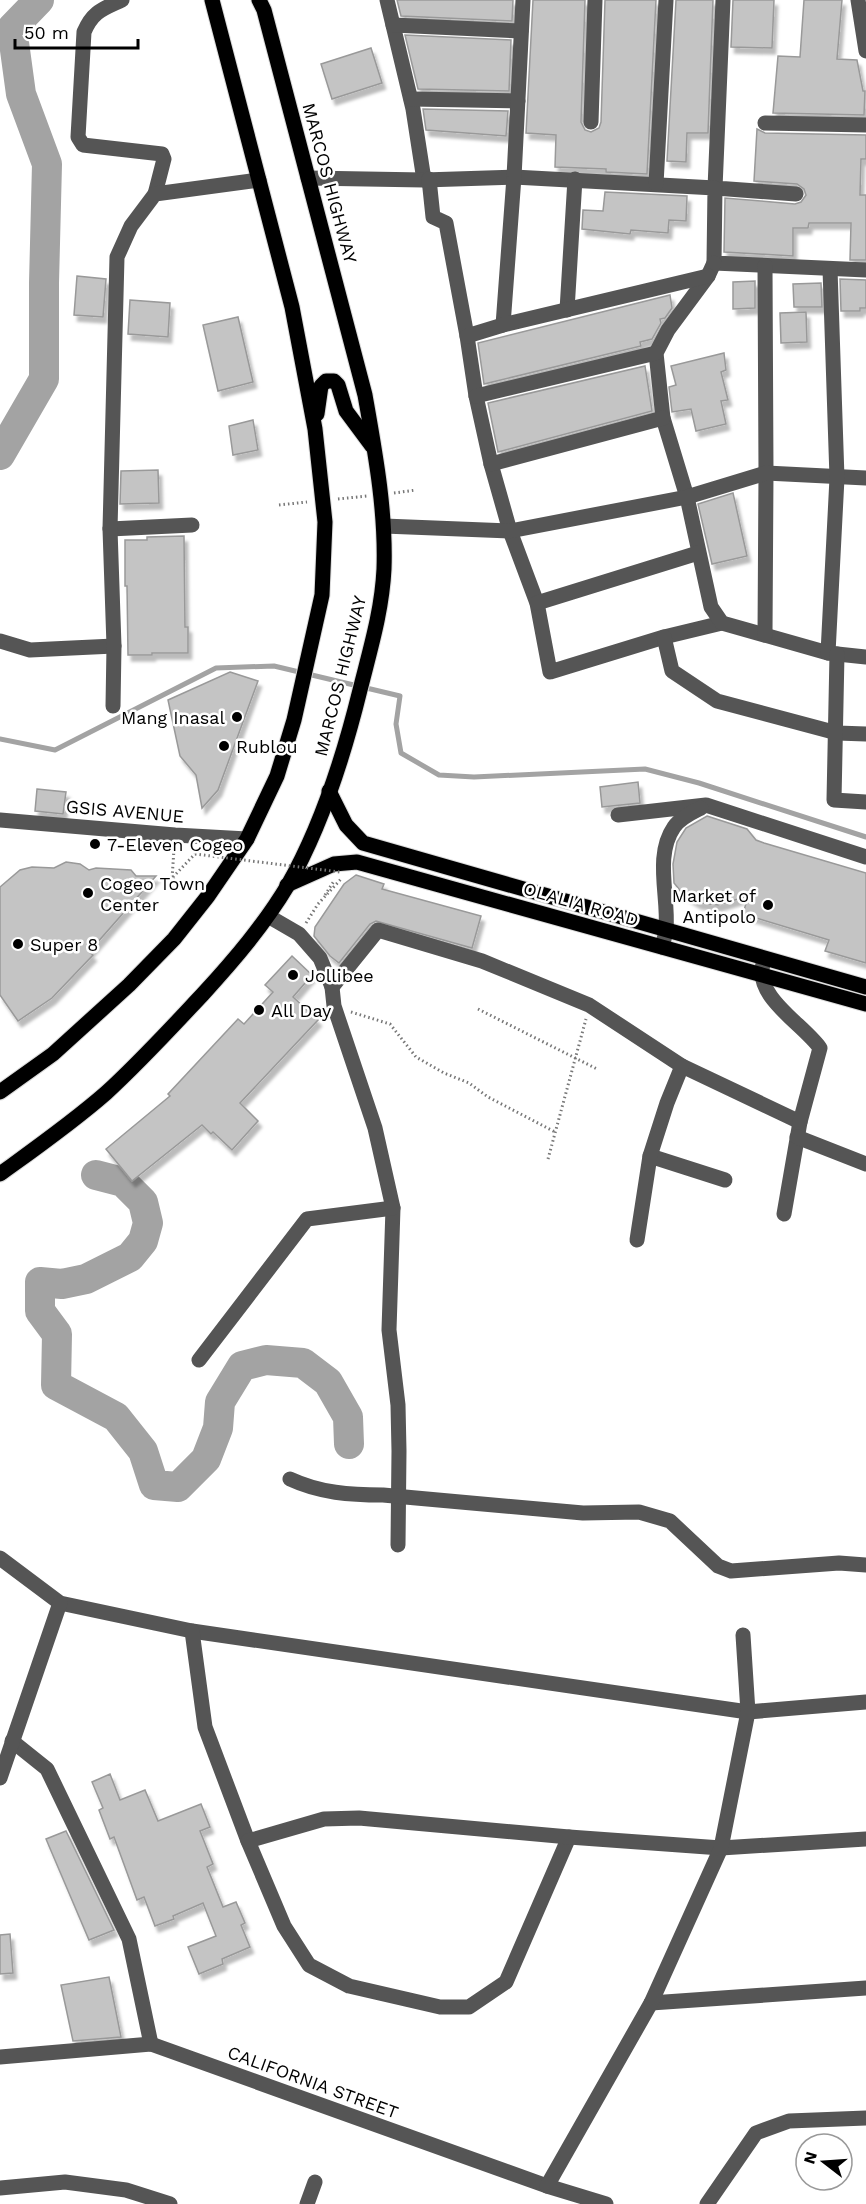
<svg xmlns="http://www.w3.org/2000/svg" width="866" height="2204" font-family="'Work Sans',sans-serif">
<style>
.lines{fill:none;stroke-linecap:round;stroke-linejoin:round}
.stream{stroke:#a3a3a3;stroke-width:5}
.river{stroke:#a3a3a3;stroke-width:30}
.building{fill:#c4c4c4;stroke:#999;stroke-width:1.5;filter:url(#shadow)}
.major-casing{stroke:#dbdbdb;stroke-width:17}
.path{stroke:#777;stroke-width:3;stroke-dasharray:1.5 3;stroke-linecap:butt}
.minor{stroke:#555;stroke-width:15}
.major{stroke:#000;stroke-width:15}
.path-bridge{stroke:#777;stroke-width:3;stroke-dasharray:1.5 3;stroke-linecap:butt}
.poi-dot{fill:#000;stroke:#fff;stroke-width:2}
.labels{text-anchor:middle;dominant-baseline:central;stroke-width:5;stroke-linejoin:round;paint-order:stroke}
.street-label{font-size:18px;fill:#000;stroke:#fff}
.poi-label{font-size:18px;fill:#000;stroke:#fff;text-anchor:start}
</style>
<defs>
<filter id="shadow"><feDropShadow dx="3.5" dy="6" stdDeviation="1.5" flood-color="#0004"/></filter>
</defs>
<rect width="100%" height="100%" fill="#fff"/>
<g class="lines">
<path class="stream" d="M0,739l55,11 161,-82 58,-2 126,30 -4,28 5,29 38,22 35,2 171,-8 54,14 167,54"/>
<g class="river">
<path d="M0,455l44,-76v-96l3,-119 -26,-70 -9,-66 27,-28"/>
<path d="M96,1175l27,7 20,20 5,21 -5,18 -13,16 -44,22 -24,5 -22,-2v29l17,23 -1,51 60,32 27,34 11,34 24,2 28,-28 12,-31 2,-26 22,-36 24,-6 37,3 25,19 20,35 1,27"/>
</g>
</g>
<g class="building">
<path d="M397,0h116l-1,21 -111,-5z"/>
<path d="M533,0h52l-4,122 4,8 6,2 8,-4 2,-6 4,-122h51l-9,174 -41,-2v-3l-51,-2 1,-32 -30,-2z"/>
<path d="M676,0h37l-5,133h-21l-1,29 -19,-1z"/>
<path d="M733,0h41l-2,48 -41,-1z"/>
<path d="M804,0h38l-5,59 20,1 6,31h2l-1,24 -91,-2 5,-57 22,1z"/>
<path d="M405,35l106,5 -2,51 -91,-2z"/>
<path d="M371,48l11,35 -50,16 -11,-35z"/>
<path d="M423,109l85,2 -2,25 -80,-6z"/>
<path d="M757,129l8,4 101,2v24h-5l-1,36h6v65h-16l1,-37h-42l-1,5h-15v28l-69,-4 1,-54 70,6 6,-2 5,-7 -2,-6 -7,-5 -43,-3z"/>
<path d="M605,192l82,4 -1,25 -17,-1 -1,13 -37,-3 -1,4 -48,-5 1,-19 20,1z"/>
<path d="M77,276l29,3 -3,38 -29,-2z"/>
<path d="M840,279l26,1v28h-6v3h-19z"/>
<path d="M755,281v27l-22,1v-27z"/>
<path d="M821,283l1,24h-28l-1,-23z"/>
<path d="M670,295l2,13 -7,10 -5,1 1,4 -9,16 -12,3 1,4 -157,38 -6,-41z"/>
<path d="M130,300l40,3 -2,34 -40,-3z"/>
<path d="M806,312l1,30 -26,1 -1,-30z"/>
<path d="M238,317l15,65 -35,9 -15,-66z"/>
<path d="M724,353l2,17 -5,2 7,28 -7,1 5,23 -30,7 -5,-22 -19,3 -3,-25 7,-2 -5,-19z"/>
<path d="M645,366l7,45 -154,41 -10,-49z"/>
<path d="M253,420l5,30 -25,5 -4,-29z"/>
<path d="M158,470l1,33 -39,1 1,-33z"/>
<path d="M733,493l14,63 -35,8 -14,-60z"/>
<path d="M184,536l1,91h3v26h-36v2h-24l-1,-69h-2v-46h22v-3z"/>
<path d="M230,672l28,9 -40,109 -16,18 -6,-33 -16,-19 -12,-56z"/>
<path d="M638,782l2,21 -38,4 -2,-20z"/>
<path d="M37,789l29,3 -3,22 -28,-3z"/>
<path d="M707,816l40,13 9,11 8,3 102,30v90l-41,-12 4,-11 -86,-26 5,-18 -30,9 -20,-2 -15,-9 -9,-11 -1,-19 4,-22 9,-14z"/>
<path d="M66,862l14,2 9,6 7,-2 35,2 5,6h20l-67,76 4,3 -41,43 -34,23 -18,-26v-108l20,-17 12,-3 22,1z"/>
<path d="M356,875l28,9 -2,5 99,27 -9,32 -96,-27 -6,3 -31,39 -9,-7 -16,-20 1,-9 29,-43z"/>
<path d="M292,956l20,19 -19,22 25,23 -78,83 18,18 -26,29 -19,-18 -2,2 -9,-9 -70,56 -26,-32 64,-53 -2,-2 70,-75 6,5 29,-32 -8,-7z"/>
<path d="M110,1774l10,26 25,-10 13,31 43,-17 9,23 -10,4 13,33 -6,3 16,40 13,-5 9,21 -4,2 9,22 -28,12 1,5 -24,10 -11,-27 28,-11 -13,-33 -30,13 1,3 -19,7 -11,-29 -7,3 -23,-63 -4,2 -11,-29 4,-2 -11,-26z"/>
<path d="M66,1831l48,99 -25,10 -43,-101z"/>
<path d="M10,1934l3,39 -13,1v-39z"/>
<path d="M109,1977l12,60 -48,4 -12,-56z"/>
</g>
<g class="lines">
<defs>
<g id="major">
<path d="M317,414l4,-28 5,-5h8l4,4 8,26 26,35"/>
<path d="M329,791l17,34 17,18 503,144"/>
<path d="M287,885l47,-21 23,-2 509,142"/>
<path d="M0,1092l53,-38 76,-69 45,-46 34,-43 39,-57 30,-63 17,-56 28,-125 3,-73 -10,-93 -23,-122 -80,-307"/>
<path d="M0,1174c36,-26 73,-52 106,-81 34,-31 66,-66 97,-99 32,-35 61,-69 85,-109 33,-58 56,-130 72,-195 10,-40 22,-79 24,-121 2,-59 -9,-117 -19,-174l-101,-385 -5,-10"/>
</g>
</defs>
<use href="#major" class="major-casing"/>
<g class="path">
<path d="M394,493l22,-3"/>
<path d="M338,499l29,-3"/>
<path d="M279,505l28,-3"/>
<path d="M174,849l-2,30 22,10"/>
<path d="M173,877l22,-23"/>
<path d="M325,895l9,-14"/>
<path d="M306,923l12,-19 23,-25"/>
<path d="M478,1009l119,60"/>
<path d="M351,1012l39,12 26,33 28,16 25,10 19,14 67,35"/>
<path d="M548,1159l38,-140"/>
</g>
<g class="minor">
<path d="M122,0c-19,9 -29,11 -38,32l-6,105 5,8 79,9 2,5 -9,35"/>
<path d="M387,0l26,109 11,71"/>
<path d="M723,0l-8,188 81,6"/>
<path d="M858,0l8,51"/>
<path d="M393,25l128,6"/>
<path d="M411,99l107,2"/>
<path d="M591,122l4,-122"/>
<path d="M765,123l101,2"/>
<path d="M308,178l116,2 90,-3 201,11 -1,75 152,7"/>
<path d="M429,179l4,38 13,6 21,113 9,60 15,68 19,67 27,72 13,69 114,-35 58,-14"/>
<path d="M656,184l10,-184"/>
<path d="M714,263l-6,13 -40,54 -12,23 7,65 24,79 24,110 11,16 106,30 38,4"/>
<path d="M765,266l1,207 -1,162"/>
<path d="M567,310l8,-131"/>
<path d="M503,325l11,-148 9,-177"/>
<path d="M467,336l36,-11 205,-49"/>
<path d="M476,396l180,-43"/>
<path d="M491,464l172,-46"/>
<path d="M384,526l126,5 177,-34 79,-24 100,5"/>
<path d="M110,529l82,-4"/>
<path d="M537,603l161,-50"/>
<path d="M664,637l8,34 45,30 120,32 29,1"/>
<path d="M0,641l30,9 84,-4"/>
<path d="M828,653l9,-175 -7,-209"/>
<path d="M837,654l-3,146 32,2"/>
<path d="M113,706l1,-60 -4,-117 7,-272 14,-31 24,-32 104,-14"/>
<path d="M618,815l88,-10 160,52"/>
<path d="M0,820l175,15 72,4"/>
<path d="M268,916l31,18 21,24 12,29 46,-57 104,31 107,44 93,61 118,56"/>
<path d="M662,947c1,-6 4,-12 4,-18 3,-32 -12,-73 8,-102 6,-9 17,-14 27,-19"/>
<path d="M763,964c-9,33 40,60 57,84l-20,74 -16,92"/>
<path d="M332,987l2,19 41,122 18,80 -4,122 9,75 1,46 -1,94"/>
<path d="M797,1137l69,27"/>
<path d="M650,1156l75,24"/>
<path d="M637,1240l13,-84 17,-53 15,-37"/>
<path d="M199,1360l108,-141 86,-11"/>
<path d="M290,1479c30,14 60,16 93,16l200,18 56,-1 31,9 48,45 13,5 108,-8 27,2"/>
<path d="M0,1558l60,45 132,28 556,81 118,-10"/>
<path d="M192,1631l13,96 43,114 36,85 25,39 40,21 91,21h29l37,-25 63,-145"/>
<path d="M12,1741l35,28 82,170 22,105"/>
<path d="M0,1778l60,-175"/>
<path d="M248,1841l76,-22 35,-1 210,19 152,11 145,-9"/>
<path d="M651,2003l215,-15"/>
<path d="M0,2057l151,-13 396,142 59,18"/>
<path d="M547,2186l104,-183 70,-155 27,-136 -5,-77"/>
<path d="M0,2188l65,-6 61,8 44,14"/>
<path d="M307,2204l8,-22"/>
<path d="M707,2204l49,-71 33,-12 77,-3"/>
</g>
<use href="#major" class="major"/>
<path class="path-bridge" d="M195,854l145,18"/>
</g>
<g class="poi-dot">
<circle cx="237" cy="717" r="6"/>
<circle cx="224" cy="746" r="6"/>
<circle cx="95" cy="844" r="6"/>
<circle cx="88" cy="893" r="6"/>
<circle cx="768" cy="905" r="6"/>
<circle cx="18" cy="944" r="6"/>
<circle cx="293" cy="975" r="6"/>
<circle cx="259" cy="1010" r="6"/>
</g>
<g class="labels">
<g class="street-label">
<text transform="translate(330 183) rotate(75)">MARCOS HIGHWAY</text>
<text transform="translate(340 676) rotate(-76)">MARCOS HIGHWAY</text>
<text transform="translate(125 811) rotate(5)">GSIS AVENUE</text>
<text transform="translate(581 904) rotate(16)">OLALIA ROAD</text>
<text transform="translate(313 2082) rotate(20)">CALIFORNIA STREET</text>
</g>
<g class="poi-label">
<text x="225" y="717" text-anchor="end">Mang Inasal</text>
<text x="236" y="746">Rublou</text>
<text x="107" y="844">7-Eleven Cogeo</text>
<text x="100" y="883">Cogeo Town<tspan x="100" dy="21">Center</tspan></text>
<text x="756" y="895" text-anchor="end">Market of<tspan x="756" dy="21">Antipolo</tspan></text>
<text x="30" y="944">Super 8</text>
<text x="305" y="975">Jollibee</text>
<text x="271" y="1010">All Day</text>
</g>
</g>
<g transform="translate(824 2162) rotate(287)"><circle r="28" fill="#ffffff" stroke="#999999" stroke-width="1.5"/>
<path d="M0-4.5L10 22L0 15L-10 22Z" fill="#000000"/>
<text y="-9" font-size="16" font-weight="bold" text-anchor="middle" fill="#000000">N</text>
</g>
<path d="M15 39v9h123v-9" fill="none" stroke="#000000" stroke-width="3"/>
<text x="24" y="39" font-size="18" fill="#000000" stroke="#ffffff" stroke-width="4.5" paint-order="stroke">50 m</text>
</svg>
